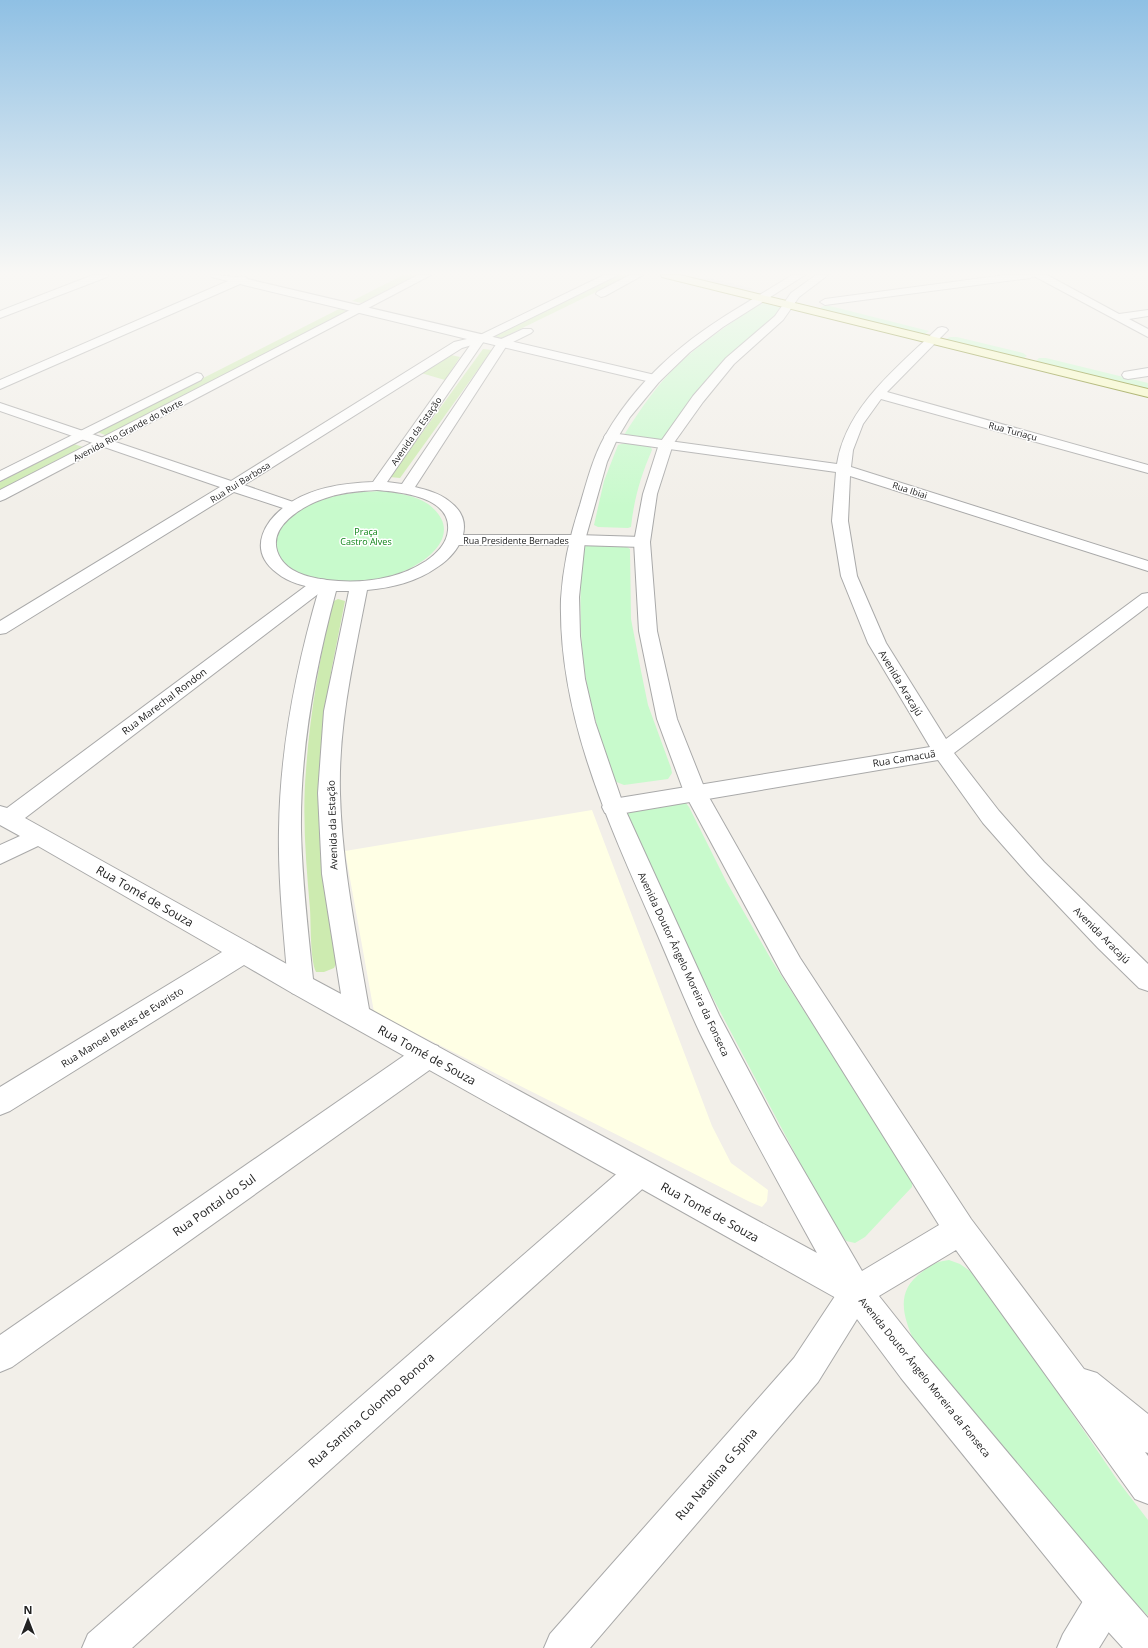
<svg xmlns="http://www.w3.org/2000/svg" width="1148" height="1648" font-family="'Open Sans',sans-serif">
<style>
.education{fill:#ffffe5}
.grass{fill:#cdebb0}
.park{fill:#c8facc}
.parking{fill:#e2e2e2}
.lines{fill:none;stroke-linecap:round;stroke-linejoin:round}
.minor-casing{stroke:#a9a9a9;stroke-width:2}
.tertiary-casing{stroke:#a9a9a9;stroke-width:2}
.secondary-casing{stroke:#707d05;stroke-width:2}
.minor{fill:#fff;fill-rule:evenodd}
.tertiary{fill:#fff;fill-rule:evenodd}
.secondary{fill:#f7fabf;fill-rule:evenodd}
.labels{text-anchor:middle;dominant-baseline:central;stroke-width:3;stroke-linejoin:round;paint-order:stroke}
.far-street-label{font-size:9px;fill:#222;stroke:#fff}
.far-park-label{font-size:9px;fill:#0c8416;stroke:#fff}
.street-label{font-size:10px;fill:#222;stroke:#fff}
.near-street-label{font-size:12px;fill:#222;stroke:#fff}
</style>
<rect width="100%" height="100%" fill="#f2efe9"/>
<path class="education" d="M592,810l120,316 19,37 37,27 -1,11 -5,6 -12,-5 -376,-190 -29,-161z"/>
<g class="grass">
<path d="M403,275h13l-54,28 -10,-2z"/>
<path d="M620,275h11l-129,63 -8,-2z"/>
<path d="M339,309l8,2 -239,125 -11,-4z"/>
<path d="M483,349l9,1 -92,128 -10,-1z"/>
<path d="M451,355l9,2 -15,23 -24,-7z"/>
<path d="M74,444l12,4 -86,43v-9z"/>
<path d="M338,599l7,2 -14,71 -4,42 1,183 8,67 -2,4 -10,4h-8c-6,-12 -5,-48 -6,-63 -4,-46 -8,-93 -4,-139 4,-57 14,-112 26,-168z"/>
</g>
<g class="park">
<path d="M765,302l18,4c-14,18 -34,31 -51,47 -29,27 -47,54 -68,87l-40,-5c16,-25 33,-51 55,-71 24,-23 52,-41 79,-59z"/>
<path d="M824,306h6l99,25 -4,3h-5l-99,-24v-3z"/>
<path d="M950,337h7l66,16 4,3 -3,2 -4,1 -72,-17 -2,-3z"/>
<path d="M1039,358h7l102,25v7l-110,-27 -2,-2z"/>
<path d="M625,443l26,4 1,3c-11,25 -18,49 -21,77l-3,1 -30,-1 -4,-2 10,-44 14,-36z"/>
<path d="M382,491c15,2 33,4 46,13 36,27 4,56 -26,68 -24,10 -52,10 -78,8 -49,-5 -68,-46 -19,-73 24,-13 51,-15 77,-16z"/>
<path d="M588,545l37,1 5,3 1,70 10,52 7,34 23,63 1,5 -4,6 -44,6 -10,-4 -3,-6c-9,-33 -20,-67 -26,-101 -6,-42 -5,-84 -3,-126z"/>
<path d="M685,802l4,5 37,74 46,80 140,218v8l-47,50 -10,6 -9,-2 -18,-25 -143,-271 -59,-132z"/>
<path d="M949,1260l11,4 20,14 138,203 30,39v96l-60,-64 -174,-211c-11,-25 -19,-50 8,-69 10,-8 14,-10 27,-12z"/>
</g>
<path class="parking" d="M710,278l44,11 -13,3 -46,-12z"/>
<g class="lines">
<defs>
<g id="minor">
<path d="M93,275h15l-1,2 -107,41v-7z"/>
<path d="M211,275c8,0 16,1 24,2 4,0 7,-1 11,0l1,2 408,96 4,1 2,3 -2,3 -4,1 -173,-41 -20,6 -218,137 55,19 3,3 -3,3 -5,2 -5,-2 -55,-18 -228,141 -6,1v-13l220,-134 -220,-76v-8l231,78 223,-139 13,-3 -227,-55 -240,105v-9l228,-99 -16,-4z"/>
<path d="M1005,275h42l72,39 29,-4v6l-19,3 19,10v8l-114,-61 -4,2 -205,27 -5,-3 5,-3z"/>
<path d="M942,327l4,1 2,2 -2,2 -59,60 261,73v8l-267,-74 -18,25 -10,26 -2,17 297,94v10l-298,-95 -2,45 9,55 29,67 60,96 196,-145 6,-1v13l-194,147 45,58 45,51 104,102v27l-9,-3 -41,-40 -70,-74 -45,-51 -45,-63 -325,55 -8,-2 -3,-6 3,-6 8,-2 317,-52 -62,-104 -27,-67 -9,-55 4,-49 -225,-31 -5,-1 -2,-3 2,-3 5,-1 226,31c9,-58 61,-97 101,-136z"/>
<path d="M454,535h123l65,2 6,2 2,3 -2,3 -6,2 -65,-2h-123l-6,-2 -2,-3 2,-3z"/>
<path d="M320,579l6,1 2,4 -2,4 -301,230 285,159 4,8 -4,8 -9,3 -9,-3 -48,-28 -234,146 -10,4v-28l222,-135 -184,-106 -38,18v-19l20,-9 -20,-11v-19l7,2 307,-228z"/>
<path d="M428,1043l10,3 3,9 -3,9 -426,303 -12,5v-37l418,-289z"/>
<path d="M639,1158l10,5 5,10 -5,10 -517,465h-50l6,-14 541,-471z"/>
<path d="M856,1276l11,5 5,11 -5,11 -49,79 -228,266h-46l6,-14 244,-276 51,-77z"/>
<path d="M1106,1581l14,5 5,14 -5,14 -21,34h-42l6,-14 29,-48z"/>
</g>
<g id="tertiary">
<path d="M418,275h13l-426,224 -5,2v-11z"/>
<path d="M604,275h14l-134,66 -97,141 15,2 97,-144 24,-11h8l2,2 -2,2 -24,12 -92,142c12,3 24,6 34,14 29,21 11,52 -13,67 -20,14 -45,20 -69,22 -13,68 -29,135 -27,204 2,73 17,144 29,215l448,244c-40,-72 -80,-145 -117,-220 -16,-34 -30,-70 -45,-104 -46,-105 -97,-213 -94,-330 2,-32 9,-64 19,-94 7,-24 13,-48 25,-69 19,-34 48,-66 78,-90 33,-27 73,-48 109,-71h13l-82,52 -33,25 -31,30 -29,35 -12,20 -11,25 -22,78 -6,57 1,39 5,43 10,43 29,85 95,208 60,113 83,143 77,-46 -157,-251 -98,-182 -27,-73 -18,-88 -5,-89 9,-48 16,-50 34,-48 33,-38 49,-42 16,-23 25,-18h12l-29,22 -16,23 -49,44 -31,38 -30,42 -16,50 -7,48 7,89 20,88 29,73 94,166 171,261 113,150 13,4 51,41v39l-3,-1 3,4v48l-13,-5 -179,-249 -77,46 46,58 195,232 28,32v30h-25l-31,-34 -191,-236 -56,-75 -553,-310 -4,-8c-4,-51 -10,-103 -9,-155 1,-82 17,-162 40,-241 -14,-3 -30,-6 -42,-16 -32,-24 -11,-56 16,-72 23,-14 53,-18 80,-19l103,-145zM377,490c24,2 74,7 71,40 -1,14 -12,24 -22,31 -29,19 -66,23 -99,19 -16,-2 -37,-7 -46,-21 -20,-31 24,-55 48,-62 15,-5 32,-6 48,-7zM336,591h13l-25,120 -6,82 4,81 19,120 -28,-15c-5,-49 -11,-99 -12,-149 -1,-81 14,-161 35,-239z"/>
<path d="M630,275h13l-38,21 -4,1 -5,-3 1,-2z"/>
<path d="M1148,368v8l-20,3 -4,-1 -2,-3 2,-3z"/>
<path d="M197,373l4,1 2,3 -2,3 -201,101v-10z"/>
</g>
<path id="secondary" d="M661,275h19l468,114v8l-486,-120z"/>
</defs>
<use href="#minor" class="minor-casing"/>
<use href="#tertiary" class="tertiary-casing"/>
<use href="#secondary" class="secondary-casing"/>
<use href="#minor" class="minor"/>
<use href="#tertiary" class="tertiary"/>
<use href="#secondary" class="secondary"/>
</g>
<linearGradient id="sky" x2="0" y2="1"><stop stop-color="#8fc0e4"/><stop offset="0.54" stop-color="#f9f8f5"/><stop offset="1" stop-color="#f9f8f5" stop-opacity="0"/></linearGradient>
<rect width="1148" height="506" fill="url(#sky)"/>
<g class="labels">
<g class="far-street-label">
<text transform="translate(128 430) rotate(-28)">Avenida Rio Grande do Norte</text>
<text transform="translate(416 431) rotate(-55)">Avenida da Estação</text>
<text transform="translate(1013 431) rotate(15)">Rua Turiaçu</text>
<text transform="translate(240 482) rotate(-32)">Rua Rui Barbosa</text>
<text transform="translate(910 490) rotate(18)">Rua Ibiai</text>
<text x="516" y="540">Rua Presidente Bernades</text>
</g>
<g class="far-park-label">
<text x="366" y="531">Praça<tspan x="366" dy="10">Castro Alves</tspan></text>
</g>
<g class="street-label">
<text transform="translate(901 683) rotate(59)">Avenida Aracajú</text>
<text transform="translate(164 701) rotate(-37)">Rua Marechal Rondon</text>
<text transform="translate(904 758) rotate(-9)">Rua Camacuã</text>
<text transform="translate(332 825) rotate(-92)">Avenida da Estação</text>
<text transform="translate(1102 935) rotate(45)">Avenida Aracajú</text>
<text transform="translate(684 964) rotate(65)">Avenida Doutor Ângelo Moreira da Fonseca</text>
<text transform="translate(122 1027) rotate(-32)">Rua Manoel Bretas de Evaristo</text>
<text transform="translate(925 1377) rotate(51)">Avenida Doutor Ângelo Moreira da Fonseca</text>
</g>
<g class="near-street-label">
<text transform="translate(145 896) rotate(30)">Rua Tomé de Souza</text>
<text transform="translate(427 1055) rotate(29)">Rua Tomé de Souza</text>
<text transform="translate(214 1205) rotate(-35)">Rua Pontal do Sul</text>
<text transform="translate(710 1212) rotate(29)">Rua Tomé de Souza</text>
<text transform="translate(371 1410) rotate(-42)">Rua Santina Colombo Bonora</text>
<text transform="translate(716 1474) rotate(-49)">Rua Natalina G Spina</text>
</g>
</g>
<g transform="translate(28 1620)" stroke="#ffffff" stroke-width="3" paint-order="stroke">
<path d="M0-3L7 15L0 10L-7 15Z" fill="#222222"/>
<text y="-6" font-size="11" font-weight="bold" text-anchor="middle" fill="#222222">N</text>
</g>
</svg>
